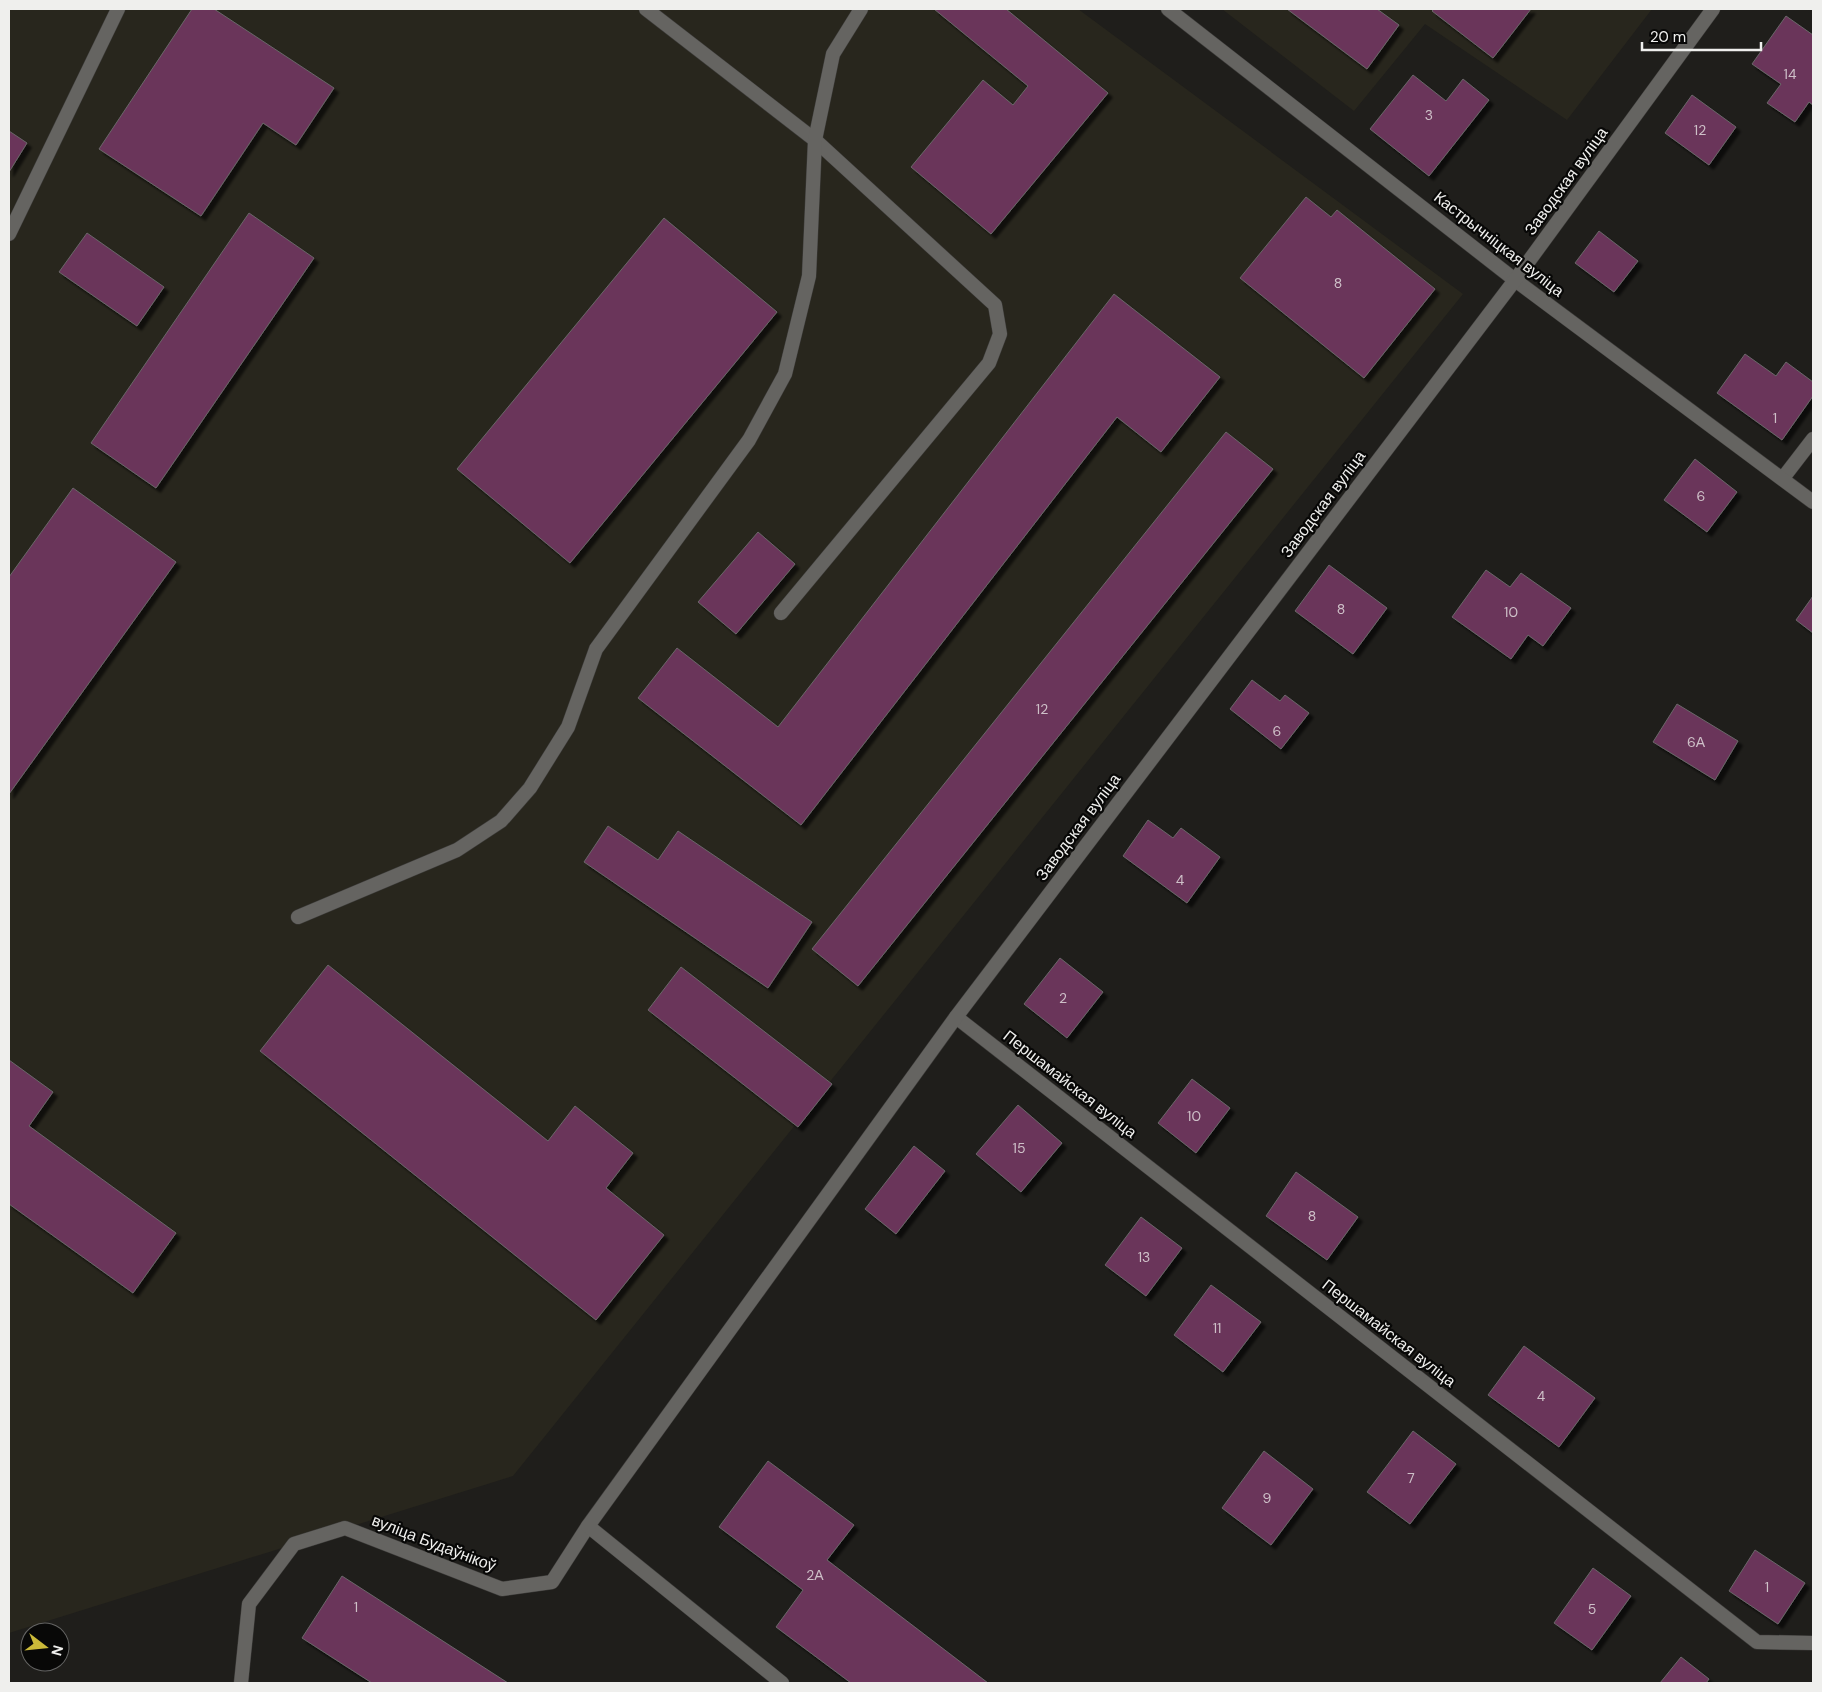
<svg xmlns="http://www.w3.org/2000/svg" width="1822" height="1692" font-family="'DM Sans',sans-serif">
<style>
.built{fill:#28261d}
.building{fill:#6b345a;stroke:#6a6769;filter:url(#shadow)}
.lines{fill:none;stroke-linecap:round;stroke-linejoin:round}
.service-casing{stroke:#3c3b39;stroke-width:15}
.minor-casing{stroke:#3c3b39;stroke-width:15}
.service{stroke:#656461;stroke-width:14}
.minor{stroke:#656461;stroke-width:14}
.labels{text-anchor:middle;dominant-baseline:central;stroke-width:4.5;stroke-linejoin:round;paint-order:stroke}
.number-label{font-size:14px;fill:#cec0c8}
.street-label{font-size:16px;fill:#efefed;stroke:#080807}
</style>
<defs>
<filter id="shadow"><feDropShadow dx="4.5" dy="4.5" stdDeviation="1" flood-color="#0009"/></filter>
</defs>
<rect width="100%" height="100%" fill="#1f1e1b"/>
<g class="built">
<path d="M9,9h1069l385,285 -950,1182 -504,157z"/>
<path d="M1222,9h430l-85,111 -142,-96 -71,87z"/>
</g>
<g class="building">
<path d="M192,9h22l120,79 -38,57 -33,-22 -62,93 -102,-67z"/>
<path d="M934,9h72l102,84 -117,141 -80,-67 72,-87 30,25 15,-19z"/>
<path d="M1287,9h90l22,16 -32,44z"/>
<path d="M1434,9h97l-38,49 -61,-47z"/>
<path d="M1786,16l27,19v70l-4,-3 -14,20 -28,-19 14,-19 -29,-20z"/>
<path d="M1413,75l33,26 17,-22 26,21 -60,76 -59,-47z"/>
<path d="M1692,95l44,32 -27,38 -44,-32z"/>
<path d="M9,131l18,12 -18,29z"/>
<path d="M1306,197l25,20 6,-7 98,79 -71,89 -124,-100z"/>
<path d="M249,213l65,45 -158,230 -65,-45z"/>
<path d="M664,218l113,94 -207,251 -113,-94z"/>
<path d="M1599,231l39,30 -24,31 -39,-29z"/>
<path d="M87,233l77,54 -27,39 -78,-54z"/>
<path d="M1114,294l106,83 -59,75 -44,-35 -316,408 -163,-127 39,-50 101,79z"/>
<path d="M1745,354l31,22 10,-14 27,20v14l-31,44 -65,-47z"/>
<path d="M1226,432l47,37 -415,517 -46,-37z"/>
<path d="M1695,459l42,33 -30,40 -43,-32z"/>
<path d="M73,488l103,74 -167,232v-217z"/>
<path d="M758,532l37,32 -59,70 -38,-32z"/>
<path d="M1329,565l58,43 -34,46 -58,-43z"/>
<path d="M1486,570l24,17 11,-14 50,35 -28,38 -15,-11 -17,24 -59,-42z"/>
<path d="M1813,596v37l-17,-13z"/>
<path d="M1252,680l28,21 5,-6 24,18 -28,36 -51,-40z"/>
<path d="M1677,704l61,37 -23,39 -62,-38z"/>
<path d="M1148,820l25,18 8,-10 39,29 -33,46 -64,-47z"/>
<path d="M608,826l50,34 20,-29 134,91 -44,66 -184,-126z"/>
<path d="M1060,958l43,34 -36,46 -43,-34z"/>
<path d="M328,965l220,176 27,-35 58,47 -27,35 58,47 -68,85 -336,-269z"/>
<path d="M681,967l151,117 -34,43 -150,-117z"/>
<path d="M9,1060l44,32 -24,34 147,107 -43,60 -124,-89z"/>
<path d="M1192,1079l38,29 -34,45 -38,-30z"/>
<path d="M1018,1105l44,38 -41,49 -45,-38z"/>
<path d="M914,1146l31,25 -49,63 -31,-25z"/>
<path d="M1296,1172l62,45 -31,43 -61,-44z"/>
<path d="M1141,1217l41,31 -36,48 -41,-31z"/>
<path d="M1211,1285l50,37 -38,50 -49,-37z"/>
<path d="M1524,1346l71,52 -36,49 -71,-52z"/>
<path d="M1413,1431l43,33 -46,60 -43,-32z"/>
<path d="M1264,1451l49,38 -42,56 -49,-37z"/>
<path d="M768,1461l86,64 -27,35 161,123h-137l-75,-56 27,-37 -84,-63z"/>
<path d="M1755,1550l50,33 -27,41 -49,-33z"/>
<path d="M1593,1568l38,28 -39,54 -38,-27z"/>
<path d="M342,1576l166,107h-136l-70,-45z"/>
<path d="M1681,1657l28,22 -3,4h-46z"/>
</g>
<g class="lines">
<defs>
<g id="service">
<path d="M646,9l169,131 180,165 5,29 -11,29 -208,250"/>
<path d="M9,234l109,-225"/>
<path d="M1783,478l30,-39"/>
<path d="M298,917l159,-67 44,-29 29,-33 38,-61 28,-78 153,-209 36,-66 24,-98 6,-136 18,-86 28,-45"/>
<path d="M241,1683l8,-79 45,-60 51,-16 157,61 50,-7 36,-56"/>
</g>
<g id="minor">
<path d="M1168,9l347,271 298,222"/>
<path d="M956,1017l801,625 56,1"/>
<path d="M782,1683l-194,-157 368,-509 559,-737 198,-271"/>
</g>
</defs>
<use href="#service" class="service-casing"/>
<use href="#minor" class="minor-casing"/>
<use href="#service" class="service"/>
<use href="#minor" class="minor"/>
</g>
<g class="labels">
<g class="number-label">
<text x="1790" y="74">14</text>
<text x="1429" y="115">3</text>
<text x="1700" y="130">12</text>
<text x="1338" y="283">8</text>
<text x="1775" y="418">1</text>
<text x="1701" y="496">6</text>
<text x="1341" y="609">8</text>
<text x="1511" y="612">10</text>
<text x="1042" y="709">12</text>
<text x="1277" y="731">6</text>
<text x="1696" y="742">6А</text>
<text x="1180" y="880">4</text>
<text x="1063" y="998">2</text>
<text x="1194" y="1116">10</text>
<text x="1019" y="1148">15</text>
<text x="1312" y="1216">8</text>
<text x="1144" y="1257">13</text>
<text x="1217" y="1328">11</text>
<text x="1541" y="1396">4</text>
<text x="1411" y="1478">7</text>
<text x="1267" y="1498">9</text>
<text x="815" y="1575">2А</text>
<text x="1767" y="1587">1</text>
<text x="356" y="1607">1</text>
<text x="1592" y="1609">5</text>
</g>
<g class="street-label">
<text transform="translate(1566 181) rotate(-54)">Заводская вуліца</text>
<text transform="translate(1499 244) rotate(38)">Кастрычніцкая вуліца</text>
<text transform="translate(1323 504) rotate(-53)">Заводская вуліца</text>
<text transform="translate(1078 827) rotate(-53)">Заводская вуліца</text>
<text transform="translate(1070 1084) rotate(38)">Першамайская вуліца</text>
<text transform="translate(1389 1333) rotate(38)">Першамайская вуліца</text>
<text transform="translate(434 1543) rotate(21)">вуліца Будаўнікоў</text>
</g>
</g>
<rect width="1822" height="1692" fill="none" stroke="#efefed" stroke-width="20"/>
<g transform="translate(45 1647) rotate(106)"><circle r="24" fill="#080807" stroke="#646463"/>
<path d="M0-4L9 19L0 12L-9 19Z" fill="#cbba39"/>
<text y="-8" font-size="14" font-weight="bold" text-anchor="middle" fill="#efefed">N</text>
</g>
<path d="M1642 42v8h119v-8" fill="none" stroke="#efefed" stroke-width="2.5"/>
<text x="1650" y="42" font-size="15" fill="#efefed" stroke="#080807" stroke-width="4" paint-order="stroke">20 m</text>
</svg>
